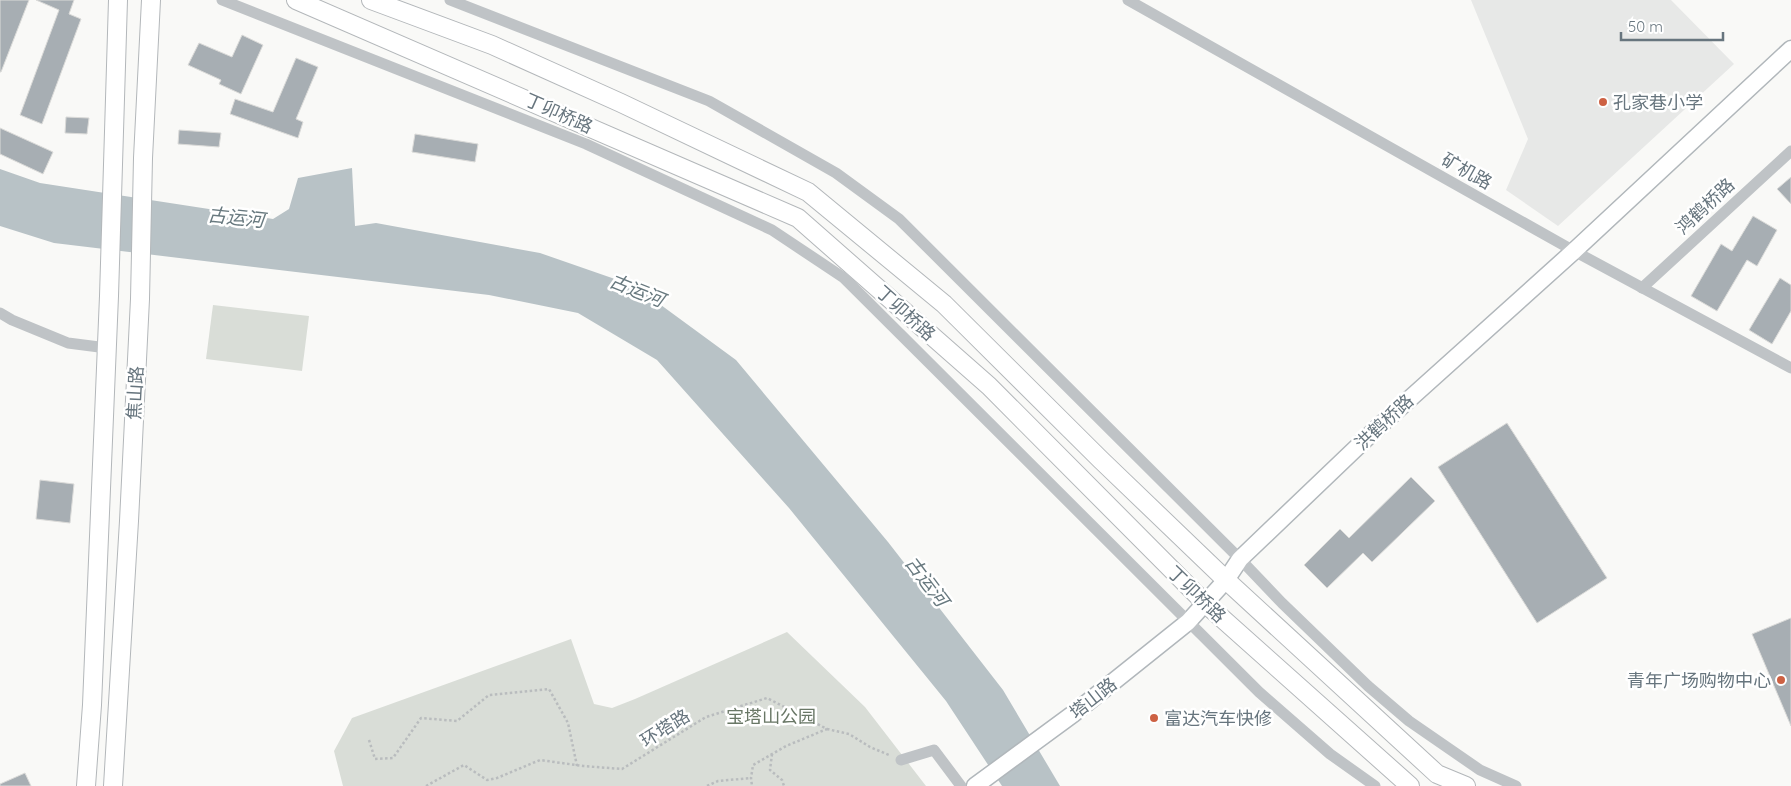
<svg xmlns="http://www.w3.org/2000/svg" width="1791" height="786" font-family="Quicksand,'Noto Sans SC',sans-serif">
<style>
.built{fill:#e7e8e7}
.green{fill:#d9ddd7}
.water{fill:#b8c2c6}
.building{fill:#a7aeb3;stroke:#dbdbd9}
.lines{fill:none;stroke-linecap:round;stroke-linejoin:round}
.secondary-casing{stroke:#b1b7bb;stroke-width:19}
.primary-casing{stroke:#b3b7ba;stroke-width:20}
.path{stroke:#b9bcbe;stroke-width:2.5;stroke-dasharray:2.5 2.5;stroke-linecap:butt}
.street{stroke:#bfc3c6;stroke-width:11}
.secondary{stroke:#fff;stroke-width:16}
.primary{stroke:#fff;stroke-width:18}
.poi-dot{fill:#cd6143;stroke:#fff;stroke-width:2}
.labels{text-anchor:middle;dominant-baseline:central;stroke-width:5;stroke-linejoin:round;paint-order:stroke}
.poi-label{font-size:18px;fill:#67757e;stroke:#fff;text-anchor:start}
.street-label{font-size:18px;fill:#67757e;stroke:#fff}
.park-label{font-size:18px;fill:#697766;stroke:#fff}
.water-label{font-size:19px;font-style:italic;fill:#68797f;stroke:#fff}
</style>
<rect width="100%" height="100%" fill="#f9f9f7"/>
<path class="built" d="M1471,0h200l63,64 -176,162 -52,-36 22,-51z"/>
<g class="green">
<path d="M213,305l96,11 -7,55 -96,-12z"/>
<path d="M787,632l78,75 61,79h-583l-9,-35 18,-33 219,-79 23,65 18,4 23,-9z"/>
</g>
<path class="water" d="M352,168l3,58 21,-3 164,30 95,33 101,74 152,182 115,148 57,96h-58l-56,-85 -157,-193 -132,-148 -79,-47 -89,-18 -435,-52 -54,-17v-57l40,14 233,36 16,-10 9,-31z"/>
<g class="building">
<path d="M0,0h29l-28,72h-1z"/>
<path d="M36,0h38l-5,14 12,5 -39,105 -22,-9 39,-105z"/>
<path d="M242,35l21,10 -22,49 -22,-10 2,-4 -33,-15 11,-22 33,14z"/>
<path d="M296,58l22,9 -22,52 7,3 -5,16 -68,-24 5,-15 38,13z"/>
<path d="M66,117l23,1 -2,16 -22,-1z"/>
<path d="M0,128l53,24 -10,22 -43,-20z"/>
<path d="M179,130l42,3 -2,14 -41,-3z"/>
<path d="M415,134l63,10 -3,18 -63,-10z"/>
<path d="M1791,177v27l-14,-15z"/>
<path d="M1753,216l24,14 -20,36 -10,-6 -30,51 -26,-15 30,-52 11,7z"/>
<path d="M1780,278l11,7v26l-19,33 -23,-14z"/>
<path d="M1507,423l100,155 -70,45 -99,-156z"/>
<path d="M1411,477l24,24 -63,61 -9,-9 -36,35 -23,-23 36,-36 9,9z"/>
<path d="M40,480l34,4 -4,39 -34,-4z"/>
<path d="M1791,618v108l-39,-92z"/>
<path d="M25,773l6,13h-31v-2z"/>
</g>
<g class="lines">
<defs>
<path id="secondary" d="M975,786l98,-72 115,-92 38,-42 14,-21 135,-129 199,-179 217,-202"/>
<g id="primary">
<path d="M296,0l502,218 191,168 217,218 204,182"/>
<path d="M371,0l121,45 129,58 187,89 136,112 157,156 125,120 211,194 29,12"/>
<path d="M86,786l6,-81 17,-409 9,-296"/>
<path d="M113,786l16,-265 11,-222 3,-141 8,-158"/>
</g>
</defs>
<use href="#secondary" class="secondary-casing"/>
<use href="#primary" class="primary-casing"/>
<g class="path">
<path d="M827,729l22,5 21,13 19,8"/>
<path d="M369,740l6,19 18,-1 28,-40 36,3 32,-26 60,-6 19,34 9,43"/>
<path d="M772,754l-2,16 12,10 2,6"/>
<path d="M426,786l38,-21 23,15 10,-2 43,-18 43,6 39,3 84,-52 61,-19 60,31 -41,17 -33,19 -2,13 1,8"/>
<path d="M707,786l11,-5 33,-3"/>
</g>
<g class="street">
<path d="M222,0l364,144 186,86 72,48 415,414 71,62 45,32"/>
<path d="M450,0l259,101 127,72 63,46 341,340 42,44 86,83 41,35 71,49 36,16"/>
<path d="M1128,0l446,251 217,117"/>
<path d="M1642,288l149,-137"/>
<path d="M0,313l12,7 56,23 39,5"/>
<path d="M901,760l33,-10 27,36"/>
</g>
<use href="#secondary" class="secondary"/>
<use href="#primary" class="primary"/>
</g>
<g class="poi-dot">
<circle cx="1603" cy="102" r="5"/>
<circle cx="1781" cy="680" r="5"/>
<circle cx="1154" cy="718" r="5"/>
</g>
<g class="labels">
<g class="poi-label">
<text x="1613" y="102">孔家巷小学</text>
<text x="1771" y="680" text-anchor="end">青年广场购物中心</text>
<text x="1164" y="718">富达汽车快修</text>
</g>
<g class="street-label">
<text transform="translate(559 113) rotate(24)">丁卯桥路</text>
<text transform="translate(1467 171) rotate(29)">矿机路</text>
<text transform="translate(1705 206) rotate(-43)">鸿鹤桥路</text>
<text transform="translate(906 313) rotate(42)">丁卯桥路</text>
<text transform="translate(135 393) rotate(-87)">焦山路</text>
<text transform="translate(1384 422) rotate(-43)">洪鹤桥路</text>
<text transform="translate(1197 594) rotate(44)">丁卯桥路</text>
<text transform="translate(1093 698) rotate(-38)">塔山路</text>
<text transform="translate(665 728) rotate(-32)">环塔路</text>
</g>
<g class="park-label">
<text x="771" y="716">宝塔山公园</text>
</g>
<g class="water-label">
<text transform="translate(236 217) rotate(6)">古运河</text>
<text transform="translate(637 290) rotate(22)">古运河</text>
<text transform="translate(927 581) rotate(53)">古运河</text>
</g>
</g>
<path d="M1621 32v8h102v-8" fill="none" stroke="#67757e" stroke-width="2.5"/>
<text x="1628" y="32" font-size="15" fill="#67757e" stroke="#ffffff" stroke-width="4" paint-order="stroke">50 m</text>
</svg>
